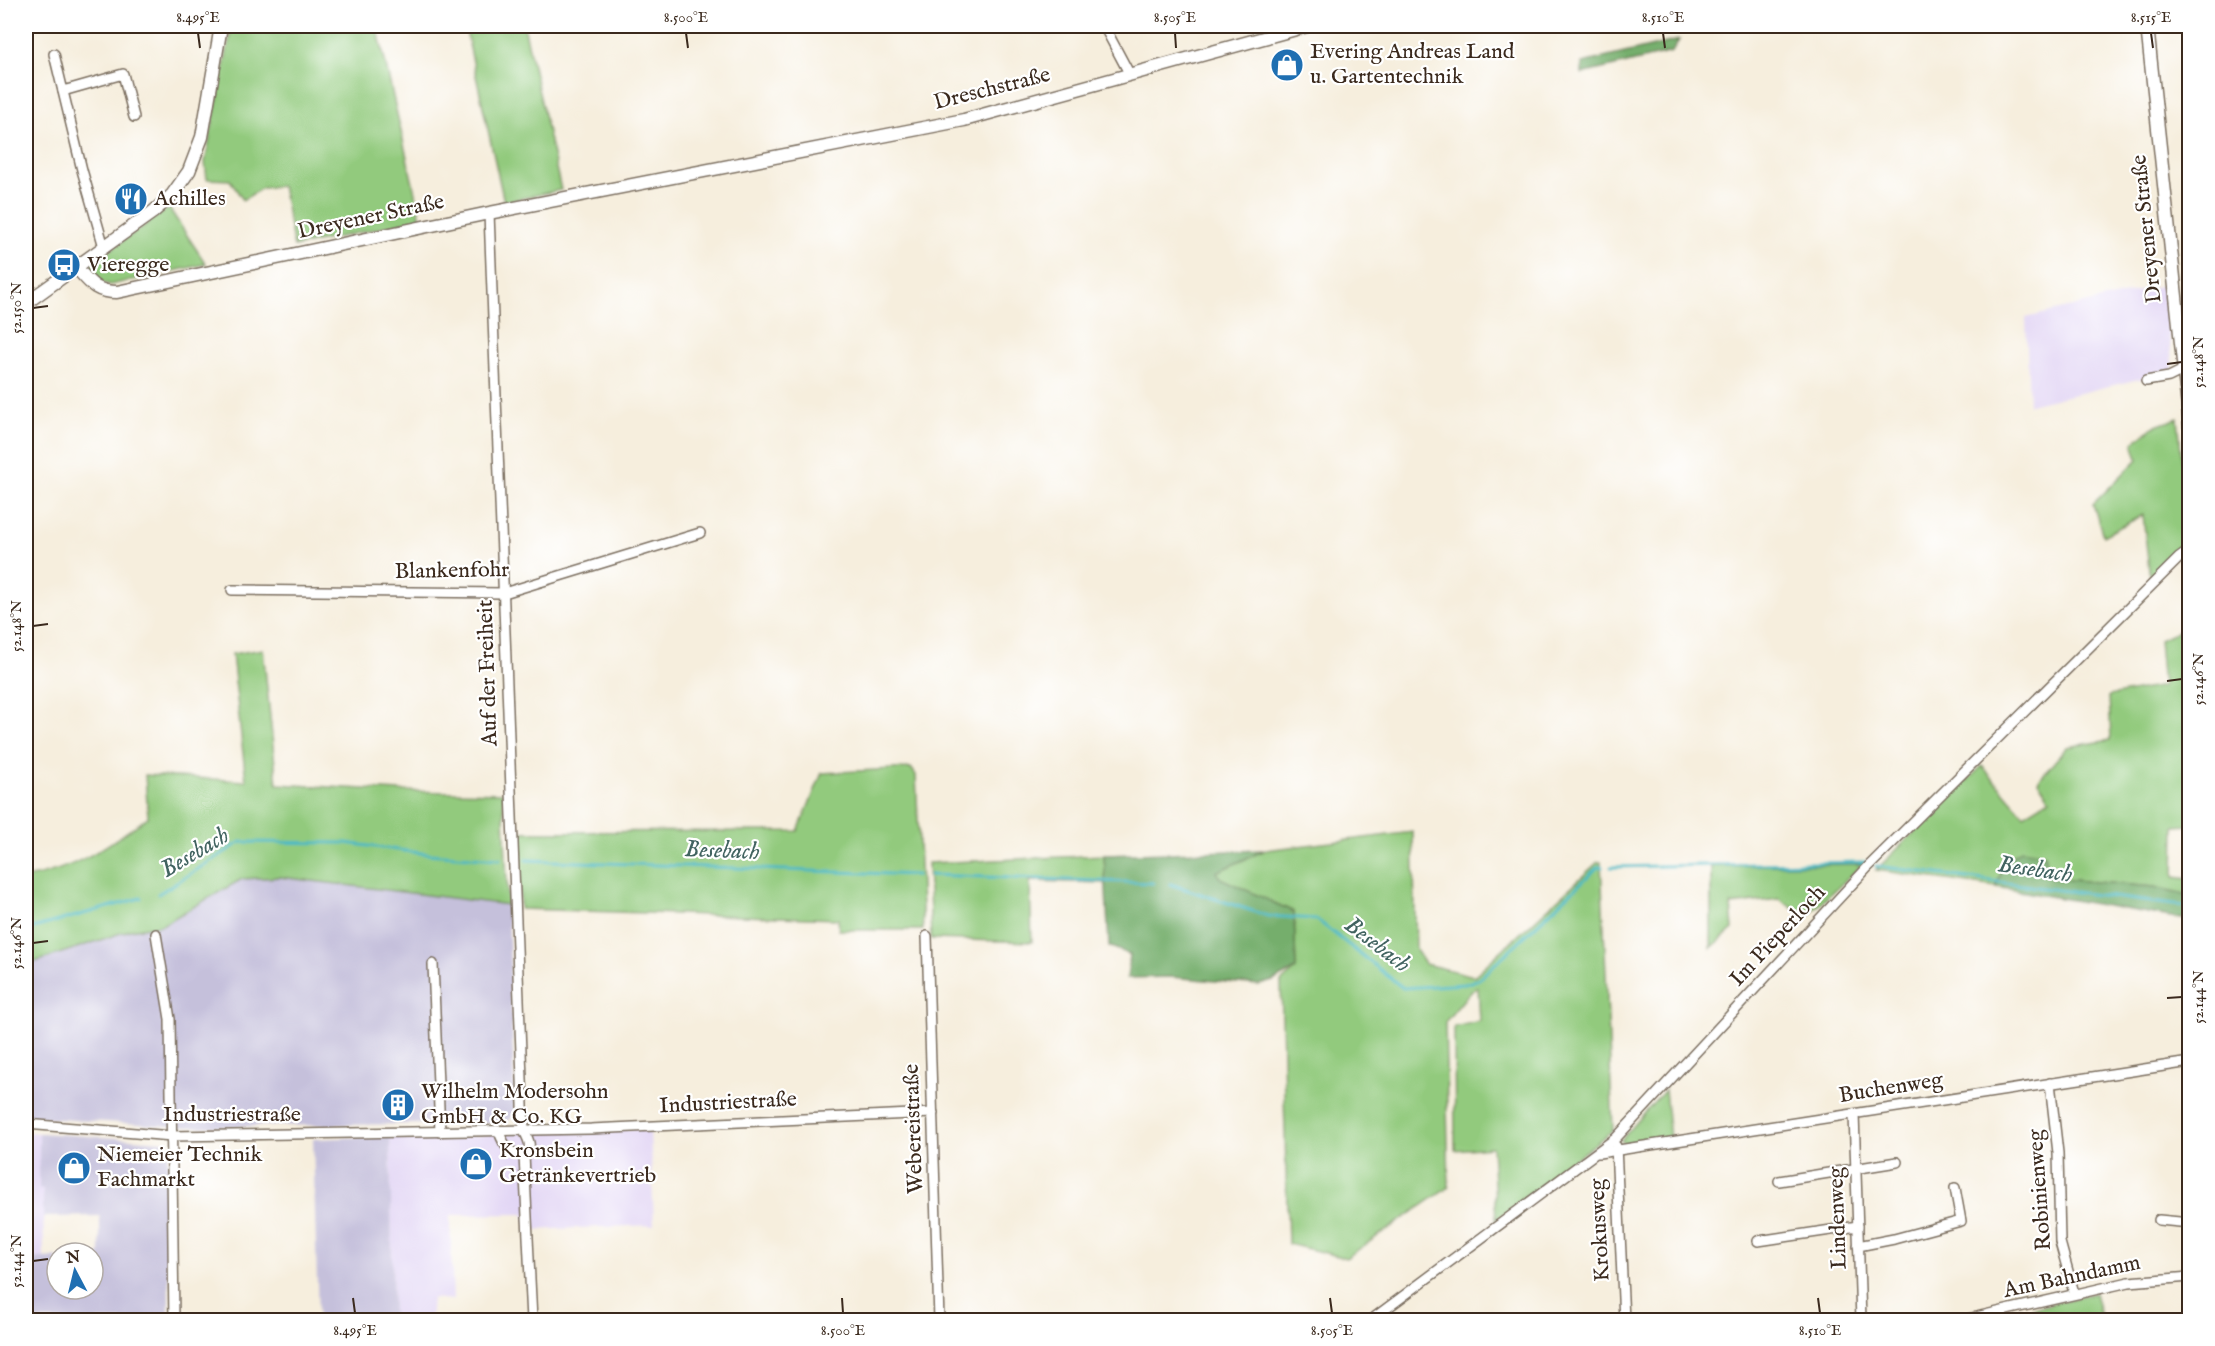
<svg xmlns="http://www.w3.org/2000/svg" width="2215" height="1346" font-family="'IM FELL English',serif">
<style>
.built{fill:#e1d4f4}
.industrial{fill:#c5c0db}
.green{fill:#92ca7d;stroke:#667a4e;stroke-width:1.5}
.forest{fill:#75ae6c;stroke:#586c45;stroke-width:1.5}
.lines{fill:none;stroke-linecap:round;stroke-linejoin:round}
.stream{stroke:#4bb9c4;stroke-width:3}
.street-casing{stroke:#7c6f61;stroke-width:12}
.secondary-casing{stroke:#7c6f61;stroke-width:15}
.street{stroke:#fff;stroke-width:9}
.secondary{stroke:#fff;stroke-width:12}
.ticks{fill:none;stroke:#3b2a1e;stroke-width:2}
.labels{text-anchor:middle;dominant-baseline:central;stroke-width:4.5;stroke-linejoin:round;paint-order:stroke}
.poi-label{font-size:22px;fill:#3b2a1e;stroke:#fff;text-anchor:start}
.street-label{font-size:22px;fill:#3b2a1e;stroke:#fff}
.water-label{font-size:24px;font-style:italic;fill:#416360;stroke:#fff}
.neatline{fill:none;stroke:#3b2a1e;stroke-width:2}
.ticks-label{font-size:15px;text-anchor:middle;fill:#3b2a1e}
</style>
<rect width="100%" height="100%" fill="#fff"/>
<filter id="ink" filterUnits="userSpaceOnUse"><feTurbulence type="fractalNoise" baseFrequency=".0167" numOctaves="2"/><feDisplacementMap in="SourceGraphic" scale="12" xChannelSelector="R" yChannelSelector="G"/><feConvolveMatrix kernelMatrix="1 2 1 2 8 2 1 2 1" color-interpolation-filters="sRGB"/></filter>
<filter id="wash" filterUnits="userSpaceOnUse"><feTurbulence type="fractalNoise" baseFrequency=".008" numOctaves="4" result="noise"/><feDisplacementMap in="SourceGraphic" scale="24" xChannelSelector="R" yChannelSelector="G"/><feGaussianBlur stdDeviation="1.35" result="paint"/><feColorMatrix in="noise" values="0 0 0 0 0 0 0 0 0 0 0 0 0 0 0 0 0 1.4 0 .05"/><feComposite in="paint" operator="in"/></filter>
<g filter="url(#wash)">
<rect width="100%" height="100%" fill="#f6eedd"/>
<g class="built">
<path d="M2164,285l9,86 -144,34 -3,-87z"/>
<path d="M529,1129h121l4,96 -123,5 -8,-16 -73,1 3,85 -21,-2 -2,22h-37l-3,-184h85z"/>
<path d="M26,1132l13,1v55h4l1,70 -18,1z"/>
</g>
<g class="industrial">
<path d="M280,877l228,28 7,209 -9,9 -319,4 -161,-10v-152l104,-35 32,-5 80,-46z"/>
<path d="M39,1133l124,8 5,9 1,170h-143v-61l31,-2v32h36v-34l7,-1v-38l-57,1v-28l-4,-1z"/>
<path d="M390,1136l3,184h-75l-5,-181z"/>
</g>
<g class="green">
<path d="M232,26h145l44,193 -127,28 -12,-61 -20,2 -19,12 -13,-20 -23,-1 -2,-17z"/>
<path d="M465,26h59l37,164 -57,12z"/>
<path d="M169,208l37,56 -96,21 -12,-4 -10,-15z"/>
<path d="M2178,418l11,123 -39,38 -7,-64 -40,21 -10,-32 45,-45 -5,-16 20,-16z"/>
<path d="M2189,627v198l-14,1 -1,51 15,2v16l-35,-8 -104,-9 -45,-16 -9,25 -120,-17 106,-104 42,49 26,-16 -12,-18 29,-34 44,-7 -2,-44 54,-10 -4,-46z"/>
<path d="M263,649l14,135 123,7 103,2 5,112 -228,-28 -38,2 -80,46 -32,5 -104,35v-87c52,-10 80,-31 122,-61l-3,-42 101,6 -14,-127z"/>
<path d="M911,768l5,7 7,155h-84l-1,-11 -318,-10 -2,-77 280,-1 24,-58z"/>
<path d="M1413,832l3,118 9,14 49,12 124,-114h3l12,268 -117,90 -4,-73 -37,3 -1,-123 26,-6 -2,-34 -7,4 -26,31 4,165 -103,71 -58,-14 -7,-262 15,-13 -2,-57 -74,-34 -4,-6 49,-22z"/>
<path d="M1104,855l2,28 -76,-2 2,61 -101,-3 -3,-76z"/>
<path d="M1863,864l-57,53 -27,-18 -48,6 2,24 -22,19v-82z"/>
<path d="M1665,1090l5,48 -46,6 -3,-4z"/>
<path d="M2095,1293l7,27h-66l-3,-12z"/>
</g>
<g class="forest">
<path d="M1679,40l-7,12 -90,22v-11z"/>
<path d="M1265,850l-49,22 4,6 74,34 2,57 -23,12 -14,4 -88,-8 -44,1 3,-23 -21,-9 -5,-91z"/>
<path d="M2021,850l24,4 5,24 104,9 35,8v25l-193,-33 9,-25z"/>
</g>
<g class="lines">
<g class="stream">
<path d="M526,860l391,15"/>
<path d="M1876,866l314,41"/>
<path d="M1611,867l254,-5"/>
<path d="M930,875l223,8"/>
<path d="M1170,884l98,32 48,3 87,69 62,-4 14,-5 119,-112h4"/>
<path d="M158,894l83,-52 105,1 82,11 72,5"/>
<path d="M26,930l115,-32"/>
</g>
</g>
</g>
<g filter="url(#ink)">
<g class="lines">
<defs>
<g id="street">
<path d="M1104,26l26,49"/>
<path d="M54,54l28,116 22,77"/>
<path d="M63,91l60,-17 11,43"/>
<path d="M489,213l35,918c5,9 9,17 0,24"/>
<path d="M2146,381l23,-4 18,-9"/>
<path d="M232,590l272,3 196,-60"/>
<path d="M156,934l14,85 4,301"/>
<path d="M927,936l12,384"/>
<path d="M433,964l7,168"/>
<path d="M2050,1083l8,70 2,89 14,51"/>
<path d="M1854,1114l7,206"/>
<path d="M26,1124l146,12 419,-7 342,-16"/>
<path d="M499,1132c5,13 10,23 25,23"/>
<path d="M1616,1146l8,174"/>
<path d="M1599,1153l591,-91"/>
<path d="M524,1155l8,165"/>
<path d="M1779,1181l118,-19"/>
<path d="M2159,1220l31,3"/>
<path d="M1758,1241l100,-15"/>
<path d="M1858,1246l36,-7 67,-18 -6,-33"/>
<path d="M1371,1320l245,-182 252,-271 311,-309 11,-8"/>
<path d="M1963,1320l166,-38 61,-5"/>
</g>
<g id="secondary">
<path d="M2147,26l43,401"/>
<path d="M76,267c14,16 19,25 41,25l372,-79 475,-93 343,-94"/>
<path d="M26,303l127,-91 19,-17 17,-24 13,-34 19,-111"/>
</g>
</defs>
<use href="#street" class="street-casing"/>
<use href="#secondary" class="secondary-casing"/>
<use href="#street" class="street"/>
<use href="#secondary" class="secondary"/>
</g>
</g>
<path class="ticks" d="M198,33l2,15M686,33l2,15M1175,33l1,15M1663,33l2,15M2151,33l2,15M33,308l15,-2M2167,364l15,-2M33,626l15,-2M2167,681l15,-2M33,943l15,-2M2167,998l15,-1M33,1261l15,-2M353,1298l2,15M842,1298l1,15M1330,1298l2,15M1818,1298l2,15"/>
<defs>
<symbol id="shop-disc" viewBox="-11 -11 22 22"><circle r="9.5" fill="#1f6fb2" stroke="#fff"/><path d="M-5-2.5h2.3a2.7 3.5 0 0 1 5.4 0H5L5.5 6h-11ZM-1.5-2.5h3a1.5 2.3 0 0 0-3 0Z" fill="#fff"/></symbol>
<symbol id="restaurant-disc" viewBox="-11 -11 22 22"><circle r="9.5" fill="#1f6fb2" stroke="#fff"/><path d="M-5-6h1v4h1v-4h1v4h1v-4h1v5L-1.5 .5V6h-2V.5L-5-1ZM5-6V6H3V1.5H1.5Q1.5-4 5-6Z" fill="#fff"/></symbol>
<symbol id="bus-disc" viewBox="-11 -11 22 22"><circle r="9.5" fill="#1f6fb2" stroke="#fff"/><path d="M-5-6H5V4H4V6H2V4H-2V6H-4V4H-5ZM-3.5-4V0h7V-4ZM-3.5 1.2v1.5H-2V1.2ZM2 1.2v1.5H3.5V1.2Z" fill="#fff"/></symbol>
<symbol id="building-disc" viewBox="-11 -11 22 22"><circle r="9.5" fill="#1f6fb2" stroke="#fff"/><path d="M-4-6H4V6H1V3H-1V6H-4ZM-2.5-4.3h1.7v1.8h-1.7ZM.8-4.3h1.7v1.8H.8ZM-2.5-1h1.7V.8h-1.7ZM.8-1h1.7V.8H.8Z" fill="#fff"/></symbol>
</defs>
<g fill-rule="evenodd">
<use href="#shop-disc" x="1268" y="46" width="38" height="38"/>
<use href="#restaurant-disc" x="112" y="180" width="38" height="38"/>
<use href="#bus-disc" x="45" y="246" width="38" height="38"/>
<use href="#building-disc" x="379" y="1086" width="38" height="38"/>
<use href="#shop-disc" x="457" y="1145" width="38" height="38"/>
<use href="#shop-disc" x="55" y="1149" width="38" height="38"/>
</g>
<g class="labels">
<g class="poi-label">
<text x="1310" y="52">Evering Andreas Land<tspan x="1310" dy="25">u. Gartentechnik</tspan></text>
<text x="154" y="199">Achilles</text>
<text x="87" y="265">Vieregge</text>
<text x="421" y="1092">Wilhelm Modersohn<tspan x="421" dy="25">GmbH &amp; Co. KG</tspan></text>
<text x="499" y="1151">Kronsbein<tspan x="499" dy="25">Getränkevertrieb</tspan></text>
<text x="97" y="1155">Niemeier Technik<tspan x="97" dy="25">Fachmarkt</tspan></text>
</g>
<g class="street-label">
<text transform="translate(992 89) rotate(-14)">Dreschstraße</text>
<text transform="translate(371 217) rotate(-12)">Dreyener Straße</text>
<text transform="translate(2147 229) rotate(-96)">Dreyener Straße</text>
<text transform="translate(452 571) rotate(-1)">Blankenfohr</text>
<text transform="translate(488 673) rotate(-92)">Auf der Freiheit</text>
<text transform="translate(1778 936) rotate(-47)">Im Pieperloch</text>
<text transform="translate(1891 1088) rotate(-9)">Buchenweg</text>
<text transform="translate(728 1103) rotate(-3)">Industriestraße</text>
<text x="232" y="1115">Industriestraße</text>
<text transform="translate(914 1129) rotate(-92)">Webereistraße</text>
<text transform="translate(2040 1190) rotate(-94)">Robinienweg</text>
<text transform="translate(1838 1218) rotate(-92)">Lindenweg</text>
<text transform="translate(1600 1230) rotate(-93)">Krokusweg</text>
<text transform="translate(2072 1277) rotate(-12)">Am Bahndamm</text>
</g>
<g class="water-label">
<text transform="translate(722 851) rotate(2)">Besebach</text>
<text transform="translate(195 853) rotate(-31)">Besebach</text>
<text transform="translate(2035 870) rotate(8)">Besebach</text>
<text transform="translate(1377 945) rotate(37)">Besebach</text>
</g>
</g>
<rect width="2215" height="1346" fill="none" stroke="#fff" stroke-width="66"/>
<g transform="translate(75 1271) rotate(353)"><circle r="28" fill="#ffffff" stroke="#b1aaa5" stroke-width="1.5"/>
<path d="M0-4.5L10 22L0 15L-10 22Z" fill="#1f6fb2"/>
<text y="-9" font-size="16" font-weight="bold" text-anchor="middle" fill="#3b2a1e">N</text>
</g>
<rect x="33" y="33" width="2149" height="1280" class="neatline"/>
<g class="ticks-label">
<text x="198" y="22">8.495°E</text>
<text x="686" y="22">8.500°E</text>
<text x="1175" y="22">8.505°E</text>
<text x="1663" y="22">8.510°E</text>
<text x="2151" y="22">8.515°E</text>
<text transform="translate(16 308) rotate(-90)" y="5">52.150°N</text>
<text transform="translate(2198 362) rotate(-90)" y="5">52.148°N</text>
<text transform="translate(16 626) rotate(-90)" y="5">52.148°N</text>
<text transform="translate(2198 679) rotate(-90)" y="5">52.146°N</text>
<text transform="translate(16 943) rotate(-90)" y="5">52.146°N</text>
<text transform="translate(2198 997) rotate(-90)" y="5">52.144°N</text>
<text transform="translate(16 1261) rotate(-90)" y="5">52.144°N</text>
<text x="355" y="1335">8.495°E</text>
<text x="843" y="1335">8.500°E</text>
<text x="1332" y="1335">8.505°E</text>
<text x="1820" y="1335">8.510°E</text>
</g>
</svg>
